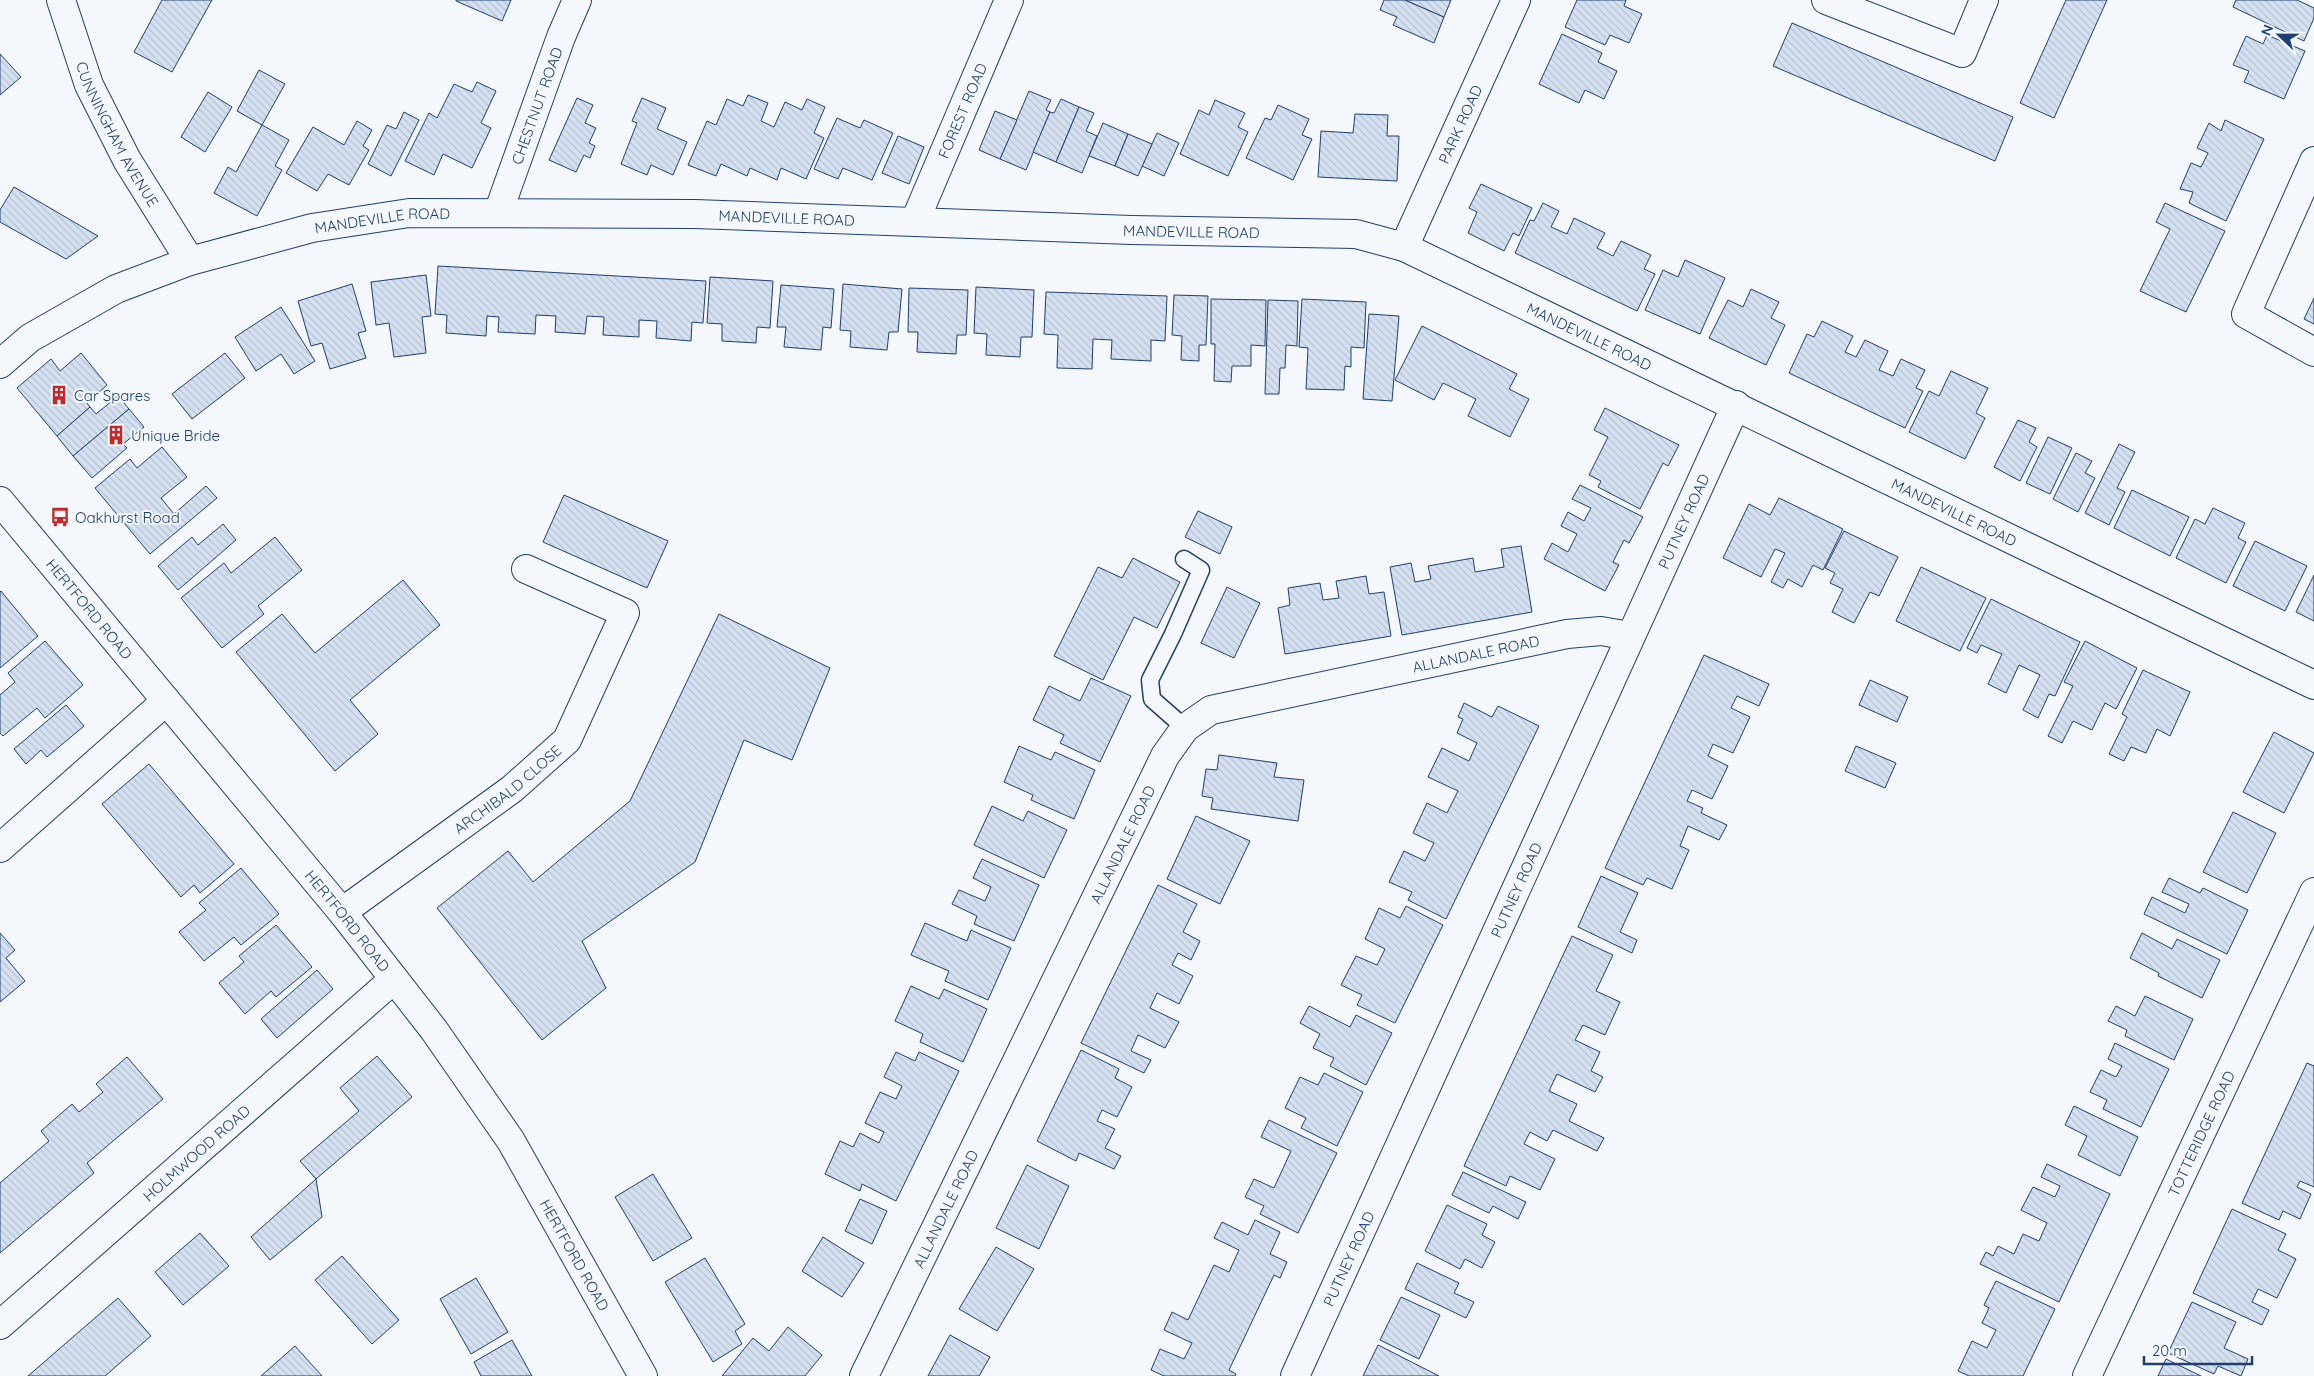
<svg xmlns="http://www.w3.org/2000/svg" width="2314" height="1376" font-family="Quicksand,sans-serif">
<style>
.building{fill:url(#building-back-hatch);stroke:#1d3f73}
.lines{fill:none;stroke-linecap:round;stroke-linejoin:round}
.service-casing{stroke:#1d3f73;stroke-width:19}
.minor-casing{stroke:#1d3f73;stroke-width:30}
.primary-casing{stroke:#1d3f73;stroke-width:30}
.service{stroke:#f4f7fb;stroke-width:16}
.minor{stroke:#f4f7fb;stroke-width:28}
.primary{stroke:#f4f7fb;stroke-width:28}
.labels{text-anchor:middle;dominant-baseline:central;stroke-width:4;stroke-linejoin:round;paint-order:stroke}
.street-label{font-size:15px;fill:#1d3f73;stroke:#f4f7fb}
.poi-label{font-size:15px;fill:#1d3f73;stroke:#f4f7fb;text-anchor:start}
</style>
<defs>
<pattern id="building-back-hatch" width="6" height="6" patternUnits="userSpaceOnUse" patternTransform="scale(1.25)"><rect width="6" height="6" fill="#d5e0f0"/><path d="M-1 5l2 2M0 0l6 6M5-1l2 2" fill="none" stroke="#b6c1d1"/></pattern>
</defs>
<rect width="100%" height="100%" fill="#f4f7fb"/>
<g class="building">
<path d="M162,0h50l-40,72 -38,-20z"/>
<path d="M456,0h55l-9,21 -46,-20z"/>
<path d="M1384,0h21l39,17 -10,26 -41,-18 4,-8 -17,-7z"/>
<path d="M1405,0h46l-7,17z"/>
<path d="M1577,0h49l-2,6 18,8 -13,29 -19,-8 -5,10 -40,-18z"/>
<path d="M2066,0h41l-53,118 -34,-15z"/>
<path d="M2236,0h61l17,8v10l-10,23 -71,-34z"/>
<path d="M1792,23l221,94 -18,44 -222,-95z"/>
<path d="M1562,34l40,19 -4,9 19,9 -13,28 -19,-9 -6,13 -40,-19z"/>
<path d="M2267,35l38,16 -21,48 -40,-17 5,-11 -16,-6 13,-29 17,8z"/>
<path d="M0,54l21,23 -21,18z"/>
<path d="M259,70l26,14 -23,41 -25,-14z"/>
<path d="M477,82l19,9 -15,32 10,5 -19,40 -29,-14 -9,21 -29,-14 24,-48 8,5 17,-34 18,8z"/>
<path d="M1029,91l22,9 -5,10 4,2 -24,58 -26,-11z"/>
<path d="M208,92l24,15 -27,45 -24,-15z"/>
<path d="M748,95l20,8 -7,18 13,6 11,-25 17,8 5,-11 18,8 -11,26 10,5 -18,41 -25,-11 -4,12 -27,-12 -3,8 -26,-12 -5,12 -28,-11 19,-44 9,4 11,-26 16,7z"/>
<path d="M577,98l16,7 -8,18 11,5 -7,15 6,3 -5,12 -6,-3 -8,17 -27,-12z"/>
<path d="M642,98l24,10 -9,21 30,13 -14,33 -22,-10 -4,10 -26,-11 16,-41 -5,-2z"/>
<path d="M1061,99l18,8 -23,55 -23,-10 17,-40 4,1z"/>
<path d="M1215,100l30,13 -7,14 10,5 -20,44 -48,-22 19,-44 10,5z"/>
<path d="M1278,105l31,14 -7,16 10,4 -19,41 -47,-22 19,-40 6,2z"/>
<path d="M1079,107l15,6 -8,18 11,5 -15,37 -26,-11z"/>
<path d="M995,111l22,9 -17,39 -21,-9z"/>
<path d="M404,112l15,8 -28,56 -23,-12 19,-39 9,4z"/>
<path d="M1355,114l33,1 -1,21h12l-2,45 -79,-4 3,-46 32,2z"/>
<path d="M837,118l23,10 4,-8 29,13 -21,47 -29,-12 -5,11 -24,-10z"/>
<path d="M2225,120l39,19 -38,82 -37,-18 4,-11 -13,-3 11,-26 10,4 7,-14 -11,-5 12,-25 12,8z"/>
<path d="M357,121l15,9 -9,16 6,4 -20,35 -21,-11 -11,17 -31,-18 27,-46 31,18z"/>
<path d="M1103,123l25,11 -13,32 -26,-10z"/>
<path d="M262,125l27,15 -14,26 7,4 -25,46 -43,-23 14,-26 8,5z"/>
<path d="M1157,133l22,10 -15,33 -22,-10z"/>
<path d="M1128,134l24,10 -14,32 -23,-10z"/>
<path d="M898,136l26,11 -15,37 -27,-11z"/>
<path d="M1481,184l51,24 -13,28 -6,-3 -9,18 -36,-18 9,-21 -8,-4z"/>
<path d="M14,187l84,49 -32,23 -66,-37v-12z"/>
<path d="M1543,203l16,8 -8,16 16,7 7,-16 31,15 -8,15 16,8 8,-15 30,14 -7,14 11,5 -18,37 -122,-58 15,-33 4,1z"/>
<path d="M2165,203l60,28 -39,81 -46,-21 30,-62 -14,-7z"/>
<path d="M1685,260l40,18 -25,56 -55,-24 18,-40 15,7z"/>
<path d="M438,266l268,15 -3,42 -11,-1 -1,19 -35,-3 1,-17 -18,-1v17l-36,-2 1,-18 -17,-1 -2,18 -30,-2 1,-16 -20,-1 -1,19 -37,-2 1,-15 -12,-1 -1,20 -40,-3 1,-18 -12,-1z"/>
<path d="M426,275l5,41 -9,1 4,36 -32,4 -5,-34 -13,2 -5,-43z"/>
<path d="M710,277l63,4 -3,47 -13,-1 -1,16 -34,-2v-17l-15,-1z"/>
<path d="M352,284l14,47 -8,2 8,25 -36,11 -8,-26 -11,3 -13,-45z"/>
<path d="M843,284l59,5 -4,43h-9l-2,18 -37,-3 1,-16 -11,-1z"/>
<path d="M781,285l53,4 -3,39 -8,-1 -2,23 -37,-3 2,-20h-9z"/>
<path d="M976,287l58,3 -2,47h-11l-1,20 -34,-2 1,-21 -13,-1z"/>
<path d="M909,288l59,2 -2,45h-9l-1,19 -39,-2 1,-20h-10z"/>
<path d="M1751,289l28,13 -8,16 14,7 -19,40 -57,-27 19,-38 15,7z"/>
<path d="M1046,292l121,4 -2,45 -14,-1v21l-40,-2 1,-19 -19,-1 -1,30 -35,-1 1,-33 -14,-1z"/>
<path d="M1174,295l34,1 -2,49h-7v16l-18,-1 1,-24 -10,-1z"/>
<path d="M2314,298v26l-10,-5z"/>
<path d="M1211,299l55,1 -1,46 -14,-1v21h-19l-1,16 -17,-1 1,-37h-4z"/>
<path d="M1302,299l64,3 -2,46 -13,-1v20l-6,-1 -1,24 -38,-1 2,-41 -9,-1z"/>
<path d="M1268,300l30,1 -1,45 -11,-1 -1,23h-5l-1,26h-14z"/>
<path d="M281,307l34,54 -21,13 -13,-20 -25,17 -21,-34z"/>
<path d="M1369,314l30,2 -7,85 -29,-2z"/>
<path d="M1822,321l31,15 -8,16 11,5 9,-17 23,11 -9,19 14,6 8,-17 24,11 -9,18 7,3 -18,37 -116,-55 18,-39 7,3z"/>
<path d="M1422,326l95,48 -8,15 20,10 -19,38 -42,-21 8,-17 -33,-16 -9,17 -39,-20z"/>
<path d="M81,353l26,32 -20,18 3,4 -33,29 -40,-48 34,-29 9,12z"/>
<path d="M225,353l20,25 -53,41 -20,-25z"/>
<path d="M1951,371l37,17 -12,25 9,5 -20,41 -56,-27 20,-41 10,5z"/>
<path d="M118,396l11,13 -56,47 -16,-20 33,-29 6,7z"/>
<path d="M1605,408l74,37 -11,21 -5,-3 -23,46 -42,-22 3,-6 -12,-6 19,-38 -14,-7z"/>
<path d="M129,409l15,18 -21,17 4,4 -35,30 -19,-22z"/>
<path d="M2018,420l18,8 -7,14 8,5 -17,34 -26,-14z"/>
<path d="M2048,437l24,11 -22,46 -24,-11z"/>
<path d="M2119,444l16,8 -18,36 8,4 -16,33 -24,-12z"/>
<path d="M162,447l25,30 -26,21 13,16 32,-28 11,12 -67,56 -55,-66 35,-29 7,9z"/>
<path d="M2076,453l16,8 -7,12 10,5 -17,34 -25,-13z"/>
<path d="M1580,485l63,32 -14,26 -5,-3 -11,22 6,3 -14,26 -61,-32 8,-16 16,9 9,-18 -16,-8 7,-14 16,9 7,-13 -19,-9z"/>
<path d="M2132,490l57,27 -19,39 -56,-28z"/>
<path d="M564,495l104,46 -21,47 -104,-46z"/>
<path d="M1779,498l64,31 -20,41 -10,-5 -11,22 -14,-8 -5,9 -12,-6 14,-29 -10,-4 -14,28 -38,-19 26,-54 21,11z"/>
<path d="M2213,508l32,15 -7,15 8,4 -20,41 -50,-25 19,-39 10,5z"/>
<path d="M1198,511l34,16 -12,27 -35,-17z"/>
<path d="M223,524l13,16 -58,50 -20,-24 34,-29 6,8z"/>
<path d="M1844,531l54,26 -19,39 -9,-4 -16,31 -22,-11 11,-23 -13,-6 5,-10 -10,-5z"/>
<path d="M275,537l27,33 -44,36 6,8 -42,34 -41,-50 43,-35 7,10z"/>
<path d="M2255,541l52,25 -22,45 -52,-25z"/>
<path d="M1521,546l11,66 -130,23 -12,-68 21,-4 4,19 16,-3 -3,-13 45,-8 2,14 29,-5 -3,-18z"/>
<path d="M1133,558l47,24 -23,46 -23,-11 -31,63 -49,-24 44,-89 24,11z"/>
<path d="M1921,567l65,31 -26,53 -64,-30z"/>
<path d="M2314,575v46l-18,-9z"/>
<path d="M1366,576l3,18 15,-2 7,44 -106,18 -7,-46 12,-3 -2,-17 32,-5 3,17 16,-2 -3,-17z"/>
<path d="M403,580l37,45 -90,75 28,34 -43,37 -99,-119 46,-38 33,39z"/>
<path d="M1227,587l33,16 -26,55 -33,-15z"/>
<path d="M1,591l37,45 -38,32v-76z"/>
<path d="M1991,599l89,43 -25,54 -6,-2 -11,24 -15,-8 17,-35 -21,-10 -13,28 -18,-9 14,-30 -21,-9 -4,8 -10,-5z"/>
<path d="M719,614l111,54 -38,92 -48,-20 -49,122 -113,79 24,47 -64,52 -105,-132 71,-57 25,31 97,-81z"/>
<path d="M45,641l38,44 -38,33 -8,-10 -34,28 -3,-3v-38l15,-13 -7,-9z"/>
<path d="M2085,641l52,27 -21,41 -11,-6 -13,27 -19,-9 -11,22 -14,-7 25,-50 -9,-4z"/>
<path d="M1704,655l65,29 -10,22 -22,-10 -6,12 19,9 -17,36 -20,-9 -5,12 20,10 -16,33 -20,-9 -5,11 16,7 -2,5 26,12 -8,15 -31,-14 -8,20 9,4 -17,39 -25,-11 -4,7 -38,-17z"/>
<path d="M2143,670l47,22 -20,44 -13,-7 -11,24 -15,-6 -7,14 -15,-7 18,-37 -5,-3z"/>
<path d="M1091,678l40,18 -31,66 -40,-19 4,-8 -31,-15 16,-34 31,15z"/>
<path d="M1870,680l38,17 -11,25 -38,-17z"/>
<path d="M1464,703l28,14 6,-11 41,20 -93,193 -38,-19 4,-8 -23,-10 15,-31 21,10 9,-18 -21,-10 14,-30 20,10 11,-22 -30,-14 14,-29 27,13 8,-18 -20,-10 6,-14 -5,-2z"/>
<path d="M66,705l18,21 -37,31 -6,-7 -15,14 -12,-15z"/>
<path d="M2274,732l40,21 -30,60 -41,-21z"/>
<path d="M1019,746l32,14 4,-8 40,18 -21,49 -43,-19 2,-5 -29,-13z"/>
<path d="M1856,746l40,17 -11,25 -40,-17z"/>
<path d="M1219,755l58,8 -3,14 30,3 -6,41 -87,-12 2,-11 -11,-2 4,-27 11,1z"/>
<path d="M149,764l85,100 -34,29 -6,-8 -13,12 -79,-93z"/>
<path d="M992,806l31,15 5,-10 39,19 -23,48 -70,-33z"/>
<path d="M2233,812l43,21 -29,60 -44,-21z"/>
<path d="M1196,816l54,25 -30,63 -53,-25z"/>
<path d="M982,859l57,26 -25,56 -40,-17 3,-8 -25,-12 7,-14 26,11 6,-14 -18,-9z"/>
<path d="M241,868l38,46 -38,31 -7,-8 -30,24 -25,-29 27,-22 -7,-7z"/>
<path d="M1601,876l37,17 -18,39 17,8 -5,13 -54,-26z"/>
<path d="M2169,878l31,15 3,-5 45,22 -21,44 -83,-40 8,-17 33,16 4,-9 -27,-12z"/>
<path d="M1158,885l39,19 -14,28 17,9 -9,19 -13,-7 -6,12 21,11 -14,28 -22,-11 -7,15 29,14 -14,26 -27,-13 -7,16 20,9 -7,13 -63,-30z"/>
<path d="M1406,906l37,19 -48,98 -38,-18 5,-10 -21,-10 15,-29 21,9 8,-16 -20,-10 14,-31 21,10z"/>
<path d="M925,923l42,18 4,-11 40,18 -23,52 -43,-19 4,-10 -38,-16z"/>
<path d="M276,925l36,42 -36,30 -5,-6 -26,23 -26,-31 25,-21 -5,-6z"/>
<path d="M0,933l15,17 -9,8 19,23 -25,21z"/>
<path d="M2142,933l30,16 5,-10 43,21 -18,38 -44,-22 1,-3 -29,-15z"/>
<path d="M1572,936l41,19 -17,36 24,11 -15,33 -22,-10 -8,15 25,12 -9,19 12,6 -8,15 -38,-18 -8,17 28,13 -8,17 35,17 -7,13 -44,-21 -6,11 -17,-9 -6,12 31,15 -15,31 -30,-14 -4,10 -42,-20z"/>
<path d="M317,970l16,19 -56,49 -16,-19z"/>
<path d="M911,986l28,13 5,-10 43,20 -24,53 -43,-20 3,-8 -28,-13z"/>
<path d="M2145,996l48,23 -19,41 -49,-24 2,-6 -19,-9 8,-15 19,10z"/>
<path d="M1309,1006l41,21 6,-12 36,18 -26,52 -36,-19 4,-8 -21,-10 7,-14 -20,-11z"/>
<path d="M2115,1043l54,26 -28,58 -38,-18 4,-9 -17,-8 11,-22 15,7 6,-11 -14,-7z"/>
<path d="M1081,1050l38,19 -4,9 17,9 -15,30 -15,-7 -5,11 18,8 -10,19 16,8 -7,13 -35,-16 -3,8 -39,-20z"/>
<path d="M896,1052l19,9 4,-9 40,19 -63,130 -34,-17 -2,7 -35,-17 15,-33 13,6 7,-14 19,10 5,-11 -19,-9 15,-31 16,7 6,-13 -18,-9z"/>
<path d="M377,1056l35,41 -96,82 -16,-18 59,-50 -19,-23z"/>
<path d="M127,1057l36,42 -76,64 7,10 -94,80v-70l49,-42 -8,-10 31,-27 7,8 24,-20 -7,-8z"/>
<path d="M2307,1063l7,3v121l-14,-6 -3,6 14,7 -11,25 -17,-8 -4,9 -37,-17z"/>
<path d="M1324,1073l39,19 -26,54 -36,-18 5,-10 -21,-10 15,-31 18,8z"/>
<path d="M2074,1106l64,31 -18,39 -42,-21 9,-19 -22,-11z"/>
<path d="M1269,1120l68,33 -39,80 -38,-19 4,-8 -19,-9 9,-18 20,9 17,-37 -30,-14z"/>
<path d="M2047,1164l63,30 -51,108 -79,-38 6,-12 7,4 5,-10 16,8 9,-20 16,7 8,-18 -26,-13 12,-23 22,10 5,-11 -19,-9z"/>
<path d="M1027,1165l42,21 -30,63 -43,-21z"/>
<path d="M1463,1172l63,30 -8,17 -25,-13 -4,7 -37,-18z"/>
<path d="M653,1174l39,64 -39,23 -38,-64z"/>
<path d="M316,1179l6,38 -52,43 -19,-23z"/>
<path d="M860,1199l27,12 -15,33 -27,-13z"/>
<path d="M1447,1205l40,19 -5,11 13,7 -13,26 -17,-9 -5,10 -35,-18z"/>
<path d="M2232,1209l54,25 -8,16 18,9 -19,39 -19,-9 -6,13 17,8 -7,15 -69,-32z"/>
<path d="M1255,1220l25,12 -10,22 17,8 -7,16 -6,-3 -45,95 7,4 -1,2h-71l-13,-6 9,-21 24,10 8,-16 -28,-13 8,-18 16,8 26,-55 15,7 10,-22 -25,-12 8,-16 26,13z"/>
<path d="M200,1233l29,33 -46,39 -28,-33z"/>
<path d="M823,1237l41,26 -22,34 -40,-26z"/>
<path d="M996,1247l38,22 -37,62 -38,-22z"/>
<path d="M342,1256l57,64 -27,24 -57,-64z"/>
<path d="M705,1258l40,66 -10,7 7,13 -29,18 -48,-80z"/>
<path d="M1417,1263l42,20 -5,10 20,9 -8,16 -61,-29z"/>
<path d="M476,1278l32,54 -37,22 -31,-55z"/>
<path d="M1996,1281l59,28 -32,67h-54l-11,-5 14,-30 15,7 9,-18 -14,-7 7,-15 -5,-3z"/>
<path d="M1401,1297l39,18 -21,44 -39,-19z"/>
<path d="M118,1298l33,38 -46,40h-77z"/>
<path d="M2192,1302l44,20 -12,26 24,11 -7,17 -23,-10 -4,8 -46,-21z"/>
<path d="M788,1327l34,28 -17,21h-83l31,-38 16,13z"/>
<path d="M950,1335l40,22 -11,19h-51z"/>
<path d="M512,1340l20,36h-51l-7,-14z"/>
<path d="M1378,1345l61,31h-76z"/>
<path d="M295,1346l27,30h-61z"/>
<path d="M2166,1359l35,17h-43z"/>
</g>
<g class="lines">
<defs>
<path id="service" d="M1184,559l17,11 -28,64 -23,46 2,19 33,29"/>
<g id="minor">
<path id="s1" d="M61,0l28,85 38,75 63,101"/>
<path d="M1826,0l136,53 22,-53"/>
<path d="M2314,161l-68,153 68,38"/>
<path id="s2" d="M498,213l63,-176 16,-37"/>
<path id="s3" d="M915,221l94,-221"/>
<path id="s4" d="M1404,247l112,-247"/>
<path id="s5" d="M0,364l30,-26 86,-49 74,-28 122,-33 97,-15 286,1 436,16 225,4 48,13 910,438"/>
<path d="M0,848l165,-146"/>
<path id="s6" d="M342,912l170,-123 55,-49 58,-127 -99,-44"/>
<path id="s7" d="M0,1325l394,-346"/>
<path id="s8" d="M864,1376l301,-620 20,-28 26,-18 356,-76 34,-3 29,5"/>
<path id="s9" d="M1295,1376l441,-971"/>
<path id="s10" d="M2087,1376l227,-484"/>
</g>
<g id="primary">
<path id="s11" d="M0,501l342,411 92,118 77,111 132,235"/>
</g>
</defs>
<use href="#service" class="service-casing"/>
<use href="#minor" class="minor-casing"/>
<use href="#primary" class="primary-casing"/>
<use href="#service" class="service"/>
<use href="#minor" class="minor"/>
<use href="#primary" class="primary"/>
</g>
<defs>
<symbol id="building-bare" viewBox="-9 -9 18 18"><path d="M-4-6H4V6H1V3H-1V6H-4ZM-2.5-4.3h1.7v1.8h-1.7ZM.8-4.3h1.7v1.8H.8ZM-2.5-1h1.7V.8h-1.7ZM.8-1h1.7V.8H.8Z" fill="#c62828" stroke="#f4f7fb" stroke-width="2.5" paint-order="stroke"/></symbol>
<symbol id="bus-bare" viewBox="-9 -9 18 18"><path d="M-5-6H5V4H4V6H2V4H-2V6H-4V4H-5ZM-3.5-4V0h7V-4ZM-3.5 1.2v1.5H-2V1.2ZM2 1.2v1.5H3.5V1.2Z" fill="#c62828" stroke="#f4f7fb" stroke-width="2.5" paint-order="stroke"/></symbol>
</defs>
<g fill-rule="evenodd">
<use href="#building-bare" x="45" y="381" width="28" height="28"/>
<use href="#building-bare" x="102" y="421" width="28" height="28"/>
<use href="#bus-bare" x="46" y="503" width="28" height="28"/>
</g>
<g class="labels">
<g class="street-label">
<text stroke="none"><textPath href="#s2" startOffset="114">CHESTNUT ROAD</textPath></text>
<text stroke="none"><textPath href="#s3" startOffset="120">FOREST ROAD</textPath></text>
<text stroke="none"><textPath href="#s4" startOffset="135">PARK ROAD</textPath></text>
<text stroke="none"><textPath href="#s1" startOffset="146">CUNNINGHAM AVENUE</textPath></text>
<text stroke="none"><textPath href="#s5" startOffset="820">MANDEVILLE ROAD</textPath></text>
<text stroke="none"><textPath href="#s5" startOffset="415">MANDEVILLE ROAD</textPath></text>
<text stroke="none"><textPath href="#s5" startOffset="1225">MANDEVILLE ROAD</textPath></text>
<text stroke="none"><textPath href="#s5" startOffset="1645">MANDEVILLE ROAD</textPath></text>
<text stroke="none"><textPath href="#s5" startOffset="2050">MANDEVILLE ROAD</textPath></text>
<text stroke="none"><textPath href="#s9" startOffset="939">PUTNEY ROAD</textPath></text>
<text stroke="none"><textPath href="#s11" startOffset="140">HERTFORD ROAD</textPath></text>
<text stroke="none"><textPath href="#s8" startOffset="1026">ALLANDALE ROAD</textPath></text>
<text stroke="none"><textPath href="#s6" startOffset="206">ARCHIBALD CLOSE</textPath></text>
<text stroke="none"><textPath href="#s8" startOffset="591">ALLANDALE ROAD</textPath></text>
<text stroke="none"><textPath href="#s9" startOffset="534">PUTNEY ROAD</textPath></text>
<text stroke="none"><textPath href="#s11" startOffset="545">HERTFORD ROAD</textPath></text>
<text stroke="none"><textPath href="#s10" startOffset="268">TOTTERIDGE ROAD</textPath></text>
<text stroke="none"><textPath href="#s7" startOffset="261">HOLMWOOD ROAD</textPath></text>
<text stroke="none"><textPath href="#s8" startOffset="186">ALLANDALE ROAD</textPath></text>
<text stroke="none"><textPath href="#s11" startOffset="950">HERTFORD ROAD</textPath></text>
<text stroke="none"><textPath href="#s9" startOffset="129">PUTNEY ROAD</textPath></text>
</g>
<g class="poi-label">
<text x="74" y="395">Car Spares</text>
<text x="131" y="435">Unique Bride</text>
<text x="75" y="517">Oakhurst Road</text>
</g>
</g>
<g transform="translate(2279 35) rotate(292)" stroke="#f4f7fb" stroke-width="4" paint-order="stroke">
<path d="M0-4L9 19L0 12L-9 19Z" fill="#1d3f73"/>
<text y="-8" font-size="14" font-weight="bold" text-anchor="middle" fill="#1d3f73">N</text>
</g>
<path d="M2144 1356v8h108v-8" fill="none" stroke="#1d3f73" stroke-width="2.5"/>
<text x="2152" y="1356" font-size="15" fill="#1d3f73" stroke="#f4f7fb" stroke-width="4" paint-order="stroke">20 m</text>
</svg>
